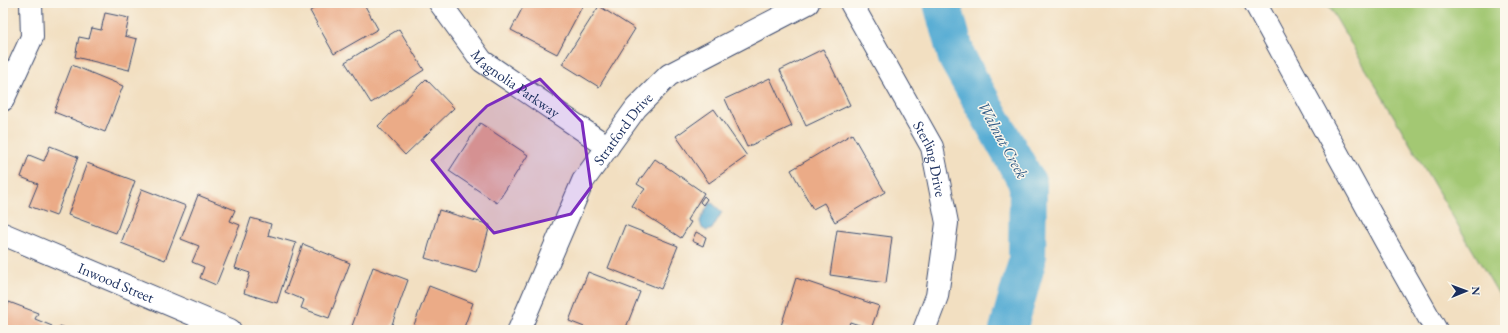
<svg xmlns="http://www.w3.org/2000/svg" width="1508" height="333" font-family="'EB Garamond',serif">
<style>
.green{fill:#a3c873;stroke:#5f7c68}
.water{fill:#58add4;stroke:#3a6e99}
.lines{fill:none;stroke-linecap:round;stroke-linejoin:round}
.river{stroke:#58add4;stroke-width:38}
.building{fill:#ebab87}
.minor-casing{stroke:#3b496d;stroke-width:24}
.minor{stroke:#fff;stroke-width:22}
.marked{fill:#7b2cbf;fill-opacity:0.2;stroke:#7b2cbf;stroke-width:3;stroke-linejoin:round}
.labels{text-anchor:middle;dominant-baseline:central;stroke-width:3;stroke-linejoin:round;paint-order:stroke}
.street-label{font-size:15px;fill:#1b2f5e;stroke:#fbf7ec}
.water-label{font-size:16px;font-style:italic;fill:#305b87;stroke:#fbf7ec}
</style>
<rect width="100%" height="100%" fill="#fbf7ec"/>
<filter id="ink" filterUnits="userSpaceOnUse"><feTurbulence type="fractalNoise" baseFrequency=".025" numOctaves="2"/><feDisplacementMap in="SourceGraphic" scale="8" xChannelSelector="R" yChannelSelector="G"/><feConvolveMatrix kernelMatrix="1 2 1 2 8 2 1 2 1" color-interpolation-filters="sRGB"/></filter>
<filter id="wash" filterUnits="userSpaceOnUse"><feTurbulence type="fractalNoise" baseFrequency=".012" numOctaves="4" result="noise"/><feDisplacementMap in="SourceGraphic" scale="16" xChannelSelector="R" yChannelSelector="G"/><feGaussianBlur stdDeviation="0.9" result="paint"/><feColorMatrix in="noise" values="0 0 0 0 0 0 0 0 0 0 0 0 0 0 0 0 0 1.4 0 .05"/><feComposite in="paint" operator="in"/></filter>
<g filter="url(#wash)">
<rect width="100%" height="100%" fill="#f2dfc1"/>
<path class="green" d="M1327,3h178v302z"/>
<path class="water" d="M712,203l10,9 -10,17 -5,2 -5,-3 -2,-7 9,-17z"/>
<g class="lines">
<path class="river" d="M942,3l15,55 71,126 -1,78 -19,68"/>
</g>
<g id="blocks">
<g class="building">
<path d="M323,3h48l-6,3 13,23 -44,25 -24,-43z"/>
<path d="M525,3h59l-27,51 -46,-24z"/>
<path d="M599,6l36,23 -36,58 -37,-23z"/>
<path d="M105,13l24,5 -4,18 12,3 -8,31 -54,-13 4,-20 10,2 3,-11 9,2z"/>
<path d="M399,29l25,41 -53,33 -26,-41z"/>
<path d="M823,49l27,56 -44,21 -26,-56z"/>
<path d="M72,65l51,21 -18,46 -51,-20z"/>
<path d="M770,78l22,48 -45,21 -22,-48z"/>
<path d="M426,79l28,29 -49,47 -27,-29z"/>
<path d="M714,109l33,47 -38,27 -33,-47z"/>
<path d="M480,123l48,32 -31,48 -48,-32z"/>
<path d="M852,134l33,58 -50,30 -11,-19 -11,6 -22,-39z"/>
<path d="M50,146l28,11 -22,59 -27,-10 9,-22 -17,-7 8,-22 15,6z"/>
<path d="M655,159l49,34 -17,27 4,2 -10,16 -49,-32 8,-13 1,1 4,-5 -8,-5z"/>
<path d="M87,163l48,18 -19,52 -48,-18z"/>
<path d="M142,189l44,17 -21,54 -44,-17z"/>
<path d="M198,195l37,15 -5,11 10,4 -24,60 -16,-7 4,-11 -12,-5 7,-16 -18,-7z"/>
<path d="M704,196l3,3 -4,6 -3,-3z"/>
<path d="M439,210l51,15 -13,48 -52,-15z"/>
<path d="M251,218l20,6 -3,11 28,8 -19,60 -33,-10 6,-20 -15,-5z"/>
<path d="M625,225l53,21 -17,43 -53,-21z"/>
<path d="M837,230l55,7 -6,46 -56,-8z"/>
<path d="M696,232l10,5 -3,9 -11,-5z"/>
<path d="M303,244l47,19 -21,55 -28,-10 3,-8 -19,-8z"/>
<path d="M373,267l35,13 -18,50h-26l-12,-4z"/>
<path d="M588,272l52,20 -15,38h-33l-23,-9z"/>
<path d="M796,278l83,28 -8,23 -21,-7 -3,8h-54l-12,-4z"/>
<path d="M429,286l44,17 -10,27h-51z"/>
<path d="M9,302l29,11 -3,6 17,7 -2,4h-47v-12z"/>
<path d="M60,326l12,4h-13z"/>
</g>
</g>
</g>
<g filter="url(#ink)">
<use href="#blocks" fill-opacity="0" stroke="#3b496d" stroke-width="1"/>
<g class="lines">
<defs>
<g id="minor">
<path id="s1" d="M440,3l42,58 126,86"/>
<path id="s2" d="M851,3l81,144 15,76 -10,73 -13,34"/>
<path d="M1255,3l131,239 50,88"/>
<path d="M3,100l29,-63 -1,-34"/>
<path id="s3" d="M3,234l227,96"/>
<path id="s4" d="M519,330l64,-149 53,-73 33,-33 139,-72"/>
</g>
</defs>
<use href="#minor" class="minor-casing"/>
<use href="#minor" class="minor"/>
</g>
</g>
<path class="marked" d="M540,79l42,43 9,65 -20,27 -77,19 -29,-32 -33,-41 55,-54z"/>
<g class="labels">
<g class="street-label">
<text stroke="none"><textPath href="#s1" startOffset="112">Magnolia Parkway</textPath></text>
<text stroke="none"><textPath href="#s4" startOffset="228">Stratford Drive</textPath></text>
<text stroke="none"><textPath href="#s2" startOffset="176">Sterling Drive</textPath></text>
<text stroke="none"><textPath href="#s3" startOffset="123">Inwood Street</textPath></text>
</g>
<g class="water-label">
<text transform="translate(1003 140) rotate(61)">Walnut Creek</text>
</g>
</g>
<rect width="1508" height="333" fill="none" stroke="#fbf7ec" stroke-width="16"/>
<g transform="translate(1466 291) rotate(89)" stroke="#fbf7ec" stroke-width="3" paint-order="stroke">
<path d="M0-3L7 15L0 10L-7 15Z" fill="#1b2f5e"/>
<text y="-6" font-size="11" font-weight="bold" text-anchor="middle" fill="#1b2f5e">N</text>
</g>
</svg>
